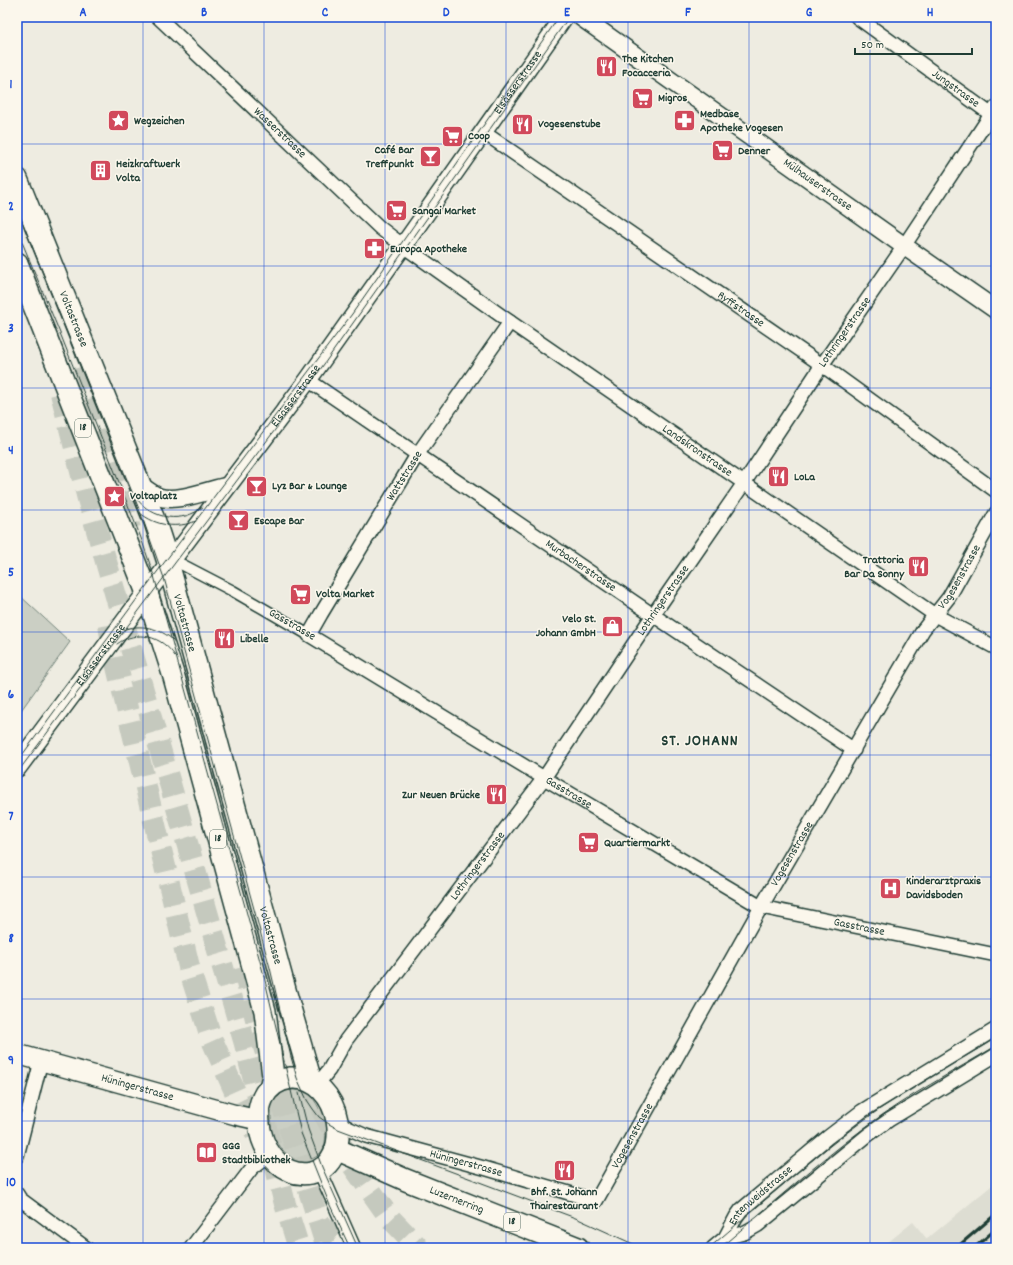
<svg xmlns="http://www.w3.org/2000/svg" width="1013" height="1265" font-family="Dekko,sans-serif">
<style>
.built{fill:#ddddd2}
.green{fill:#cbcfc4;stroke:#75867c}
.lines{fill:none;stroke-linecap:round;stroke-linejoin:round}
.motorway-tunnel{stroke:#c5c9be;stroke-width:22;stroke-dasharray:22 11;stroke-linecap:butt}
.pedestrian-casing{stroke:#1f3d34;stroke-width:13}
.minor-casing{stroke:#1f3d34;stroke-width:16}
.tertiary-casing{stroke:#1f3d34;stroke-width:20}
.secondary-casing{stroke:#1f3d34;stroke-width:22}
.primary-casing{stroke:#1f3d34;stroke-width:24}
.pedestrian{stroke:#fbf7ec;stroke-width:10}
.minor{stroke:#fbf7ec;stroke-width:13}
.tertiary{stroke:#fbf7ec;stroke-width:17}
.secondary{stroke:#fbf7ec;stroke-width:19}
.primary{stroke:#fbf7ec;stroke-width:21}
.tram{stroke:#1f3d34;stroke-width:1}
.rail{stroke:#1f3d34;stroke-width:3}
.grid{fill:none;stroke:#1d4ed8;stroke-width:1;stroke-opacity:0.55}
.labels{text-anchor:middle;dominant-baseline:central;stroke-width:3;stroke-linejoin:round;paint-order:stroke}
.shield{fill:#fbf7ec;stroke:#61756b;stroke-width:1}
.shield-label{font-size:11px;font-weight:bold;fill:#1f3d34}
.poi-label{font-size:12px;font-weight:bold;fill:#1f3d34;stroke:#fbf7ec;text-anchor:start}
.street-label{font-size:12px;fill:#1f3d34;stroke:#fbf7ec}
.district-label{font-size:16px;font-weight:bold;letter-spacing:1px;fill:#1f3d34;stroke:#fbf7ec}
.neatline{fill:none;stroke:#1d4ed8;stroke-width:1.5}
.grid-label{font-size:13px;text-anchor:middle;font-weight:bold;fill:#1d4ed8}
</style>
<rect width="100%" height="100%" fill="#eeece1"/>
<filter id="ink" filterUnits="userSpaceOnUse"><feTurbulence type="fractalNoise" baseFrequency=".025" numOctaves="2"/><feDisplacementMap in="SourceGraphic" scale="8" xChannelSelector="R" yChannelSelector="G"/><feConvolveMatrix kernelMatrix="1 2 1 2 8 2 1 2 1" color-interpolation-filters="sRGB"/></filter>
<g filter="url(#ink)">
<path class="built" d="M996,1182v66h-115l32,-26 14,17z"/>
<g class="green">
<path d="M17,593l53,49 -53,74z"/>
<path d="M290,1090c5,0 12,0 17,3 14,9 23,42 16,56 -3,6 -8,9 -14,11 -31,8 -51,-50 -28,-67 2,-1 6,-2 9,-3z"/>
</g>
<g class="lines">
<g class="motorway-tunnel">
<path d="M84,366l46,163"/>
<path d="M61,393l27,106 157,545 40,160 14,44"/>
<path d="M109,625l5,29 77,321 21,65 25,56 19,38"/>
<path d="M179,681l15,27 33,108"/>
<path d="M243,967l16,64 68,217"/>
<path d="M307,1078l16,34 28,51 38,54 30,31"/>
<path d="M320,1223l8,9 19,16"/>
</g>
<defs>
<path id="pedestrian" d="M169,564l8,-2 6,3 50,26 76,44"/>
<g id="minor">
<path id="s1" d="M158,17l222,211 26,20 104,74 234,161 191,132 61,33"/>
<path id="s2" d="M857,17l139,101"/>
<path id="s3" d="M483,132l339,233 174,126"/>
<path id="s4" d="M510,322l-93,133 -96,159 -12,21 235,143 217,129 235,48"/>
<path id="s5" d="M308,380l345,235 201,135"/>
<path id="s6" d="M317,1085l12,-15 17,-30 198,-262 109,-163 91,-132 78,-118 76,-110 98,-148"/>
<path id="s7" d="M338,1122l12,7 16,7 118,32 112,33 165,-294 162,-277 26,-33 47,-84"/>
<path d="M17,1156l24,-95"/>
<path d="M319,1169l35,79"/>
<path d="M17,1194l3,5 66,49"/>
<path d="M725,1238l19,-5 14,-8 110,-90 21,-15 107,-65"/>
<path d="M191,1248l61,-80 18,-14"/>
<path id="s8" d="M713,1248l12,-10 11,-21 5,-7 87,-73 34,-26 134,-82"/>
</g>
<g id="tertiary">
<path id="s9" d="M581,17l323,229 92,64"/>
<path d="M140,485c6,4 12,9 19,12 18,6 50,-7 68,-11"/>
<path id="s10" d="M147,593l161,-213 95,-134 161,-229"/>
</g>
<g id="secondary">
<path id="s11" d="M17,767l130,-174"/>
<path id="s12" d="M17,1054l219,61 22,5"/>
</g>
<g id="primary">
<path id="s13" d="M17,179l138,343 12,37 123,449 21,73"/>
<path d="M17,263l130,330 27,84 91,334 8,65 -3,12"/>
<path d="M291,1078c51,-3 65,85 20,95 -51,10 -77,-87 -20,-95z"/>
<path id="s14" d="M336,1149l70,31 172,68"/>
</g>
</defs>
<use href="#pedestrian" class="pedestrian-casing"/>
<use href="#minor" class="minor-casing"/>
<use href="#tertiary" class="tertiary-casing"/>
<use href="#secondary" class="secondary-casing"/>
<use href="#primary" class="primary-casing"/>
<use href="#pedestrian" class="pedestrian"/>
<use href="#minor" class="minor"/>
<use href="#tertiary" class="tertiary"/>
<use href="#secondary" class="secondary"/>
<use href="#primary" class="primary"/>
<g class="tram">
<path d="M17,209l124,305 23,64 106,390 21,89 6,21 10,22 6,9 6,8 10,7 9,5 240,90 55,25 6,4"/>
<path d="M17,230l45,108 79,200 13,38 109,396 38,161 28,70 21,45"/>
<path d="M136,498c17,22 46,26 67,9"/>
<path d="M140,513c16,13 37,16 56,8"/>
<path d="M123,630c17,-7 37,-2 50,10"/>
<path d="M117,644c20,-15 45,-8 58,12"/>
<path d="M17,762l128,-174 207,-274 207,-297"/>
<path d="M17,773l276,-367 12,-15 264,-374"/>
<path d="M299,1093l9,36 14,38 36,81"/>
<path d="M709,1248c51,-43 101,-89 155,-128 42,-30 88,-55 132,-82"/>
<path d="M720,1248c48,-41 96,-84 147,-122 40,-30 86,-54 129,-80"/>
</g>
<g class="rail">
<path d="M956,1248l40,-34"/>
<path d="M974,1248l22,-19"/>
</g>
</g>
</g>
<path class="grid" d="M143,17v1231M264,17v1231M385,17v1231M506,17v1231M628,17v1231M749,17v1231M870,17v1231M17,144h979M17,266h979M17,388h979M17,510h979M17,632h979M17,755h979M17,877h979M17,999h979M17,1121h979"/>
<defs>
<symbol id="restaurant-square" viewBox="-11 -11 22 22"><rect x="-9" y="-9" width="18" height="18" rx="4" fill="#d1495b" stroke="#fbf7ec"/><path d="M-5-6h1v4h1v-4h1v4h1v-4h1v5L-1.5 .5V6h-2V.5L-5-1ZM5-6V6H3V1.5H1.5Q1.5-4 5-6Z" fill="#fff"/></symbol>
<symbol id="supermarket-square" viewBox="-11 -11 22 22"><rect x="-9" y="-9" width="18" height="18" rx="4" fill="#d1495b" stroke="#fbf7ec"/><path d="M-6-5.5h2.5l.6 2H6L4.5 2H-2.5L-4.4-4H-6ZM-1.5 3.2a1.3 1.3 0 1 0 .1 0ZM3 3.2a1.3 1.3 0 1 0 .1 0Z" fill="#fff"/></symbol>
<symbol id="sight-square" viewBox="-11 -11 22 22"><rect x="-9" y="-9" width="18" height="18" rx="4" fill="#d1495b" stroke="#fbf7ec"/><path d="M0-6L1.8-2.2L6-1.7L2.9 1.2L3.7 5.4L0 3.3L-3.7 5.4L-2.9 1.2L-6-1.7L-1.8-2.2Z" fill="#fff"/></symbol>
<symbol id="pharmacy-square" viewBox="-11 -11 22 22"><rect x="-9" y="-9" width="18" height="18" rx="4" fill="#d1495b" stroke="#fbf7ec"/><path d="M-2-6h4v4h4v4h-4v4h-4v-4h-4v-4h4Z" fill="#fff"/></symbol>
<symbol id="bar-square" viewBox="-11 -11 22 22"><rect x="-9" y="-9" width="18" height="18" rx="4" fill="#d1495b" stroke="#fbf7ec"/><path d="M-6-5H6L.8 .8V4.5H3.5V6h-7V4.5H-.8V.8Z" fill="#fff"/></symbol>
<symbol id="building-square" viewBox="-11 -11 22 22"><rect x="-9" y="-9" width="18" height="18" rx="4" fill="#d1495b" stroke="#fbf7ec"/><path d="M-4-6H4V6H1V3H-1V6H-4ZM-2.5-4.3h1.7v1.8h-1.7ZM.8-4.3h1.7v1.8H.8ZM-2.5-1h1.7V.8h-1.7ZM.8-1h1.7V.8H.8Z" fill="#fff"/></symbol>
<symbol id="shop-square" viewBox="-11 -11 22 22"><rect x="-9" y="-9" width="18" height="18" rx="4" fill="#d1495b" stroke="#fbf7ec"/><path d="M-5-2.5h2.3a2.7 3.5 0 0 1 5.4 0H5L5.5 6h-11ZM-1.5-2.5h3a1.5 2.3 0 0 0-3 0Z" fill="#fff"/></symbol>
<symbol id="hospital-square" viewBox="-11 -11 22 22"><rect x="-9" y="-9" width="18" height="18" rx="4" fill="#d1495b" stroke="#fbf7ec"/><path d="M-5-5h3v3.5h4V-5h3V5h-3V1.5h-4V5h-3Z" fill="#fff"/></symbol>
<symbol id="library-square" viewBox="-11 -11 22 22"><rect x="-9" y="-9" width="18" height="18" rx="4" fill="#d1495b" stroke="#fbf7ec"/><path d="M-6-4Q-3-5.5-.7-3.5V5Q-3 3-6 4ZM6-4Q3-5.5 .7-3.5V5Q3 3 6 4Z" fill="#fff"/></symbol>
</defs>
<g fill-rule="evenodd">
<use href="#restaurant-square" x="594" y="54" width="25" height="25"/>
<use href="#supermarket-square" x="630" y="86" width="25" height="25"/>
<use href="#sight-square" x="106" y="108" width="25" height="25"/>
<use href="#pharmacy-square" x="672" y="108" width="25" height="25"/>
<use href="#restaurant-square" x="510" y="112" width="25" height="25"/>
<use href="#supermarket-square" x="440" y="124" width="25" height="25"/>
<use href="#supermarket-square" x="710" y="138" width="25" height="25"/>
<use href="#bar-square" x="418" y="144" width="25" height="25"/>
<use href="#building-square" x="88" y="158" width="25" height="25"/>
<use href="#supermarket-square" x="384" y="198" width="25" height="25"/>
<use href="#pharmacy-square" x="362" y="236" width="25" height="25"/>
<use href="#restaurant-square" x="766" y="464" width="25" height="25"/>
<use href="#bar-square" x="244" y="474" width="25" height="25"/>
<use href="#sight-square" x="102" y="484" width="25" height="25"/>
<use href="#bar-square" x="226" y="508" width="25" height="25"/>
<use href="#restaurant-square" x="906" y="554" width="25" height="25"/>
<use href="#supermarket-square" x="288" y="582" width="25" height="25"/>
<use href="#shop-square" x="600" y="614" width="25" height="25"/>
<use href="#restaurant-square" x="212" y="626" width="25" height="25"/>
<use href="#restaurant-square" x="484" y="782" width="25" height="25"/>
<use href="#supermarket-square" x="576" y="830" width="25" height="25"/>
<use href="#hospital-square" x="878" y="876" width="25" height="25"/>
<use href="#library-square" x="194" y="1140" width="25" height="25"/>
<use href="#restaurant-square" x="552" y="1158" width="25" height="25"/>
</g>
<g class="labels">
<g class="shield">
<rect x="75" y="419" width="16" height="18" rx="3"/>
<rect x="210" y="830" width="16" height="18" rx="3"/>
<rect x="504" y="1213" width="16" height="18" rx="3"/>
</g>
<g class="shield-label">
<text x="83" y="428">18</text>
<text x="218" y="839">18</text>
<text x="512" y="1222">18</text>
</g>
<g class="poi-label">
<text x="622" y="59">The Kitchen<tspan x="622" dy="14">Focacceria</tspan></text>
<text x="658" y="98">Migros</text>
<text x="700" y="114">Medbase<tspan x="700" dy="14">Apotheke Vogesen</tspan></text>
<text x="134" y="121">Wegzeichen</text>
<text x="538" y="124">Vogesenstube</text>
<text x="468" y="136">Coop</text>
<text x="414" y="150" text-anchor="end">Café Bar<tspan x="414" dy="14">Treffpunkt</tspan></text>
<text x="738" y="151">Denner</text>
<text x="116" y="164">Heizkraftwerk<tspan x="116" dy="14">Volta</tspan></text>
<text x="412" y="211">Sangai Market</text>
<text x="390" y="249">Europa Apotheke</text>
<text x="794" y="477">LoLa</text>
<text x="272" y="486">Lyz Bar &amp; Lounge</text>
<text x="130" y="496">Voltaplatz</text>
<text x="254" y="521">Escape Bar</text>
<text x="904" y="560" text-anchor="end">Trattoria<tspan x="904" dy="14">Bar Da Sonny</tspan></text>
<text x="316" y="594">Volta Market</text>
<text x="596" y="619" text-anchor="end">Velo St.<tspan x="596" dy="14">Johann GmbH</tspan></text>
<text x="240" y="639">Libelle</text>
<text x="480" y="795" text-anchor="end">Zur Neuen Brücke</text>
<text x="604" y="843">Quartiermarkt</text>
<text x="906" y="881">Kinderarztpraxis<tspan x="906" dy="14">Davidsboden</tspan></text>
<text x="222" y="1146">GGG<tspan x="222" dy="14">Stadtbibliothek</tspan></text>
<text x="564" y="1192" text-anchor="middle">Bhf. St. Johann<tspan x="564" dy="14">Thairestaurant</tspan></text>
</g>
<g class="street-label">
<text stroke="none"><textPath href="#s10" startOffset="631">Elsässerstrasse</textPath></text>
<text stroke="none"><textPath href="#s2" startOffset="122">Jungstrasse</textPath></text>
<text stroke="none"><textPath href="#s1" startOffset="168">Wasserstrasse</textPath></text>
<text stroke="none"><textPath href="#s9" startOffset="290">Mülhauserstrasse</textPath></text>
<text stroke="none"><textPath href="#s3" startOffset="313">Ryffstrasse</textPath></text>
<text stroke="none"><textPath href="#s13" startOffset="151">Voltastrasse</textPath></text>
<text stroke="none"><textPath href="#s6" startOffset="920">Lothringerstrasse</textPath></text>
<text stroke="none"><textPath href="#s10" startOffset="247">Elsässerstrasse</textPath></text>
<text stroke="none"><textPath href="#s1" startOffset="694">Landskronstrasse</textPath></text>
<text transform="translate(405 476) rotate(-58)">Wattstrasse</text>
<text stroke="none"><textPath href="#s5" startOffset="330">Murbacherstrasse</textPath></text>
<text stroke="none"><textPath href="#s7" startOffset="993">Vogesenstrasse</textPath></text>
<text stroke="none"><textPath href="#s6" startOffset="596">Lothringerstrasse</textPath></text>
<text stroke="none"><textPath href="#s13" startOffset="475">Voltastrasse</textPath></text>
<text transform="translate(292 625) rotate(30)">Gasstrasse</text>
<text stroke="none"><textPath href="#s11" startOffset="140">Elsässerstrasse</textPath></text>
<text stroke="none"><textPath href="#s4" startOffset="676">Gasstrasse</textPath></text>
<text stroke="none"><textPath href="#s7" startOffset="669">Vogesenstrasse</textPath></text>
<text stroke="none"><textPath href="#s6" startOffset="272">Lothringerstrasse</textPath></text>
<text stroke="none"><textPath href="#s4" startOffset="1000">Gasstrasse</textPath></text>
<text stroke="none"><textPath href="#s13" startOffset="799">Voltastrasse</textPath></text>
<text stroke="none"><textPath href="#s12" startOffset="125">Hüningerstrasse</textPath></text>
<text stroke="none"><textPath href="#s7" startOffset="345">Vogesenstrasse</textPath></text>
<text stroke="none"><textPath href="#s7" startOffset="135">Hüningerstrasse</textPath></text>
<text stroke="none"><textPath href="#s8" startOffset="72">Entenweidstrasse</textPath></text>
<text stroke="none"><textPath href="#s14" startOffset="131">Luzernerring</textPath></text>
</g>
<g class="district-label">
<text x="700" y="741">ST. JOHANN</text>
</g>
</g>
<rect width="1013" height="1265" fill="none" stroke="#fbf7ec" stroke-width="44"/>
<path d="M855 48v6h117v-6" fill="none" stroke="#1f3d34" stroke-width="2"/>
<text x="861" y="48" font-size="12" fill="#1f3d34" stroke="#fbf7ec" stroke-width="3" paint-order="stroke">50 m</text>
<rect x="22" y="22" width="969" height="1221" class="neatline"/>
<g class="grid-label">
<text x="83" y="16">A</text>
<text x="204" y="16">B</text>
<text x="325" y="16">C</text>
<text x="446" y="16">D</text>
<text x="567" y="16">E</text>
<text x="688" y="16">F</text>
<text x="809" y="16">G</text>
<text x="930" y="16">H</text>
<text x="11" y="88">1</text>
<text x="11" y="210">2</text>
<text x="11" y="332">3</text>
<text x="11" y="454">4</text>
<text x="11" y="576">5</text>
<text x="11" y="698">6</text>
<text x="11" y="820">7</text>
<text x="11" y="942">8</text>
<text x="11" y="1064">9</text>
<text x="11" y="1186">10</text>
</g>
</svg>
